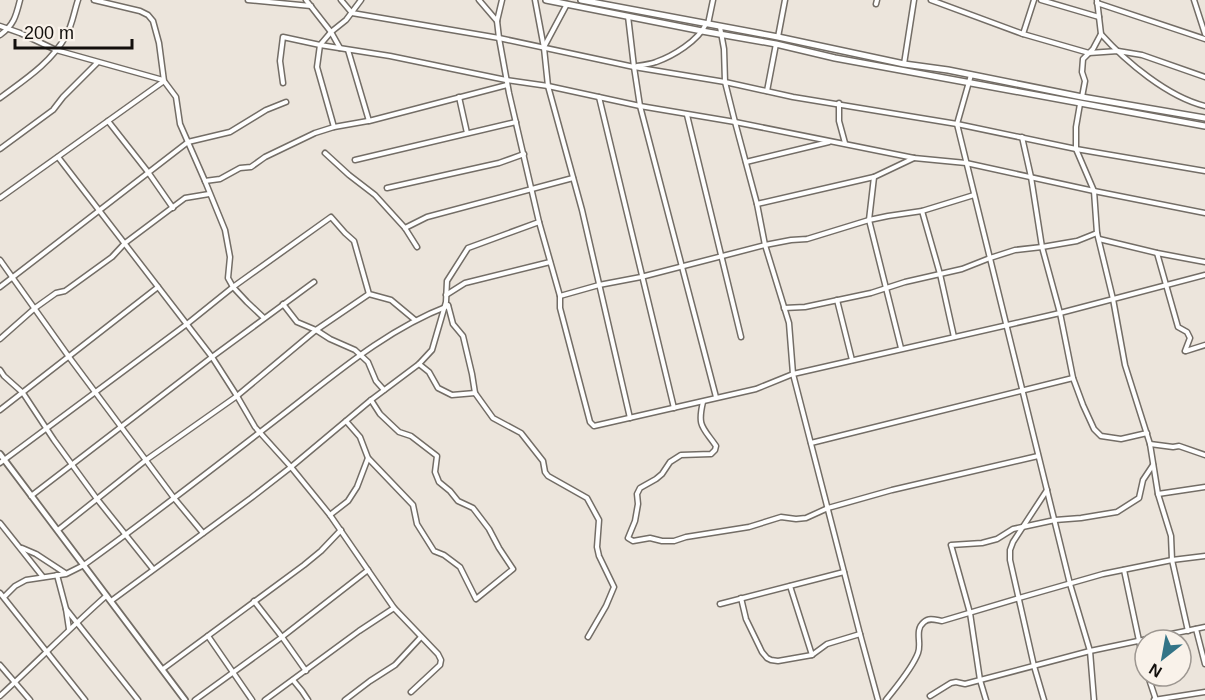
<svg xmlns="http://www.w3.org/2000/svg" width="1205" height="700" font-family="Arial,sans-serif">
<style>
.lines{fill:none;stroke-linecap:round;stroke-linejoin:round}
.minor-casing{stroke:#736d66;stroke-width:7}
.tertiary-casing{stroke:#736d66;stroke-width:8}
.secondary-casing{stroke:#736d66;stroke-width:8}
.minor{stroke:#fff;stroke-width:4}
.tertiary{stroke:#fff;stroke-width:4.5}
.secondary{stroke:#fff;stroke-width:5}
</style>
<rect width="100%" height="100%" fill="#ece5dc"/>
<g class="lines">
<defs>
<g id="minor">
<path d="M94,0l46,11 8,4 5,6 6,22 5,38 12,16 4,27 25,57 20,49 5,27 -2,21 5,9 14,15 17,16"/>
<path d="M248,0l63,6"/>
<path d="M306,0l25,32 9,16"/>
<path d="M341,0l11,13 147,25 135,29 91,15 68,15 164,27 119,25 129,22"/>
<path d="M479,0l18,21"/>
<path d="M535,0l9,48 4,38 34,124 48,208"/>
<path d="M931,0l92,34 66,19 29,-2 24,4 63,22"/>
<path d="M1041,0l58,17"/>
<path d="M1194,0l11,34"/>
<path d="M1097,3l108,36"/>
<path d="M876,4l1,-4"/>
<path d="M628,16l6,51 6,39 76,291"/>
<path d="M708,24l5,-24"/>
<path d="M0,26l20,7 36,17 107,30"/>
<path d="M720,27l4,22 1,33 10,40 22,82 8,41 24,78 4,51 67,260 18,66"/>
<path d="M1023,34l11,-34"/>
<path d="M1101,34c25,28 67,63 104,72"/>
<path d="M0,35c14,-10 16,-19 20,-35"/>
<path d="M778,37l7,-37"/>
<path d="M544,47l23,-43"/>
<path d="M348,50l21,71 138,-36"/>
<path d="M904,64l10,-64"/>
<path d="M637,66c7,-1 14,-2 19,-4 17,-6 42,-21 50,-38"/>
<path d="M971,75l-14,49 113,460 20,67 4,49"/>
<path d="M283,83l-3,-22 3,-24 37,8 70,11 116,24 42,6 92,20 95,16 179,36 52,5 128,28 111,22"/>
<path d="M767,91l9,-47"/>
<path d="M459,97l8,36"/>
<path d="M599,97l75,311"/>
<path d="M1082,97l3,-16 -3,-9 1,-13 10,-10 8,-15 -4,-34"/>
<path d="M0,98c24,-18 50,-34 66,-62 6,-10 8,-24 12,-36"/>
<path d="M839,103v18l6,22"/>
<path d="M1080,104l-4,23v22l18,42 3,42 16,66 12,66 25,79 8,50 13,42 1,24 16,71"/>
<path d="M687,115l54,222"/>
<path d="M108,121l40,51 25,36"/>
<path d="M334,127l-17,-60 3,-22 11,-13 15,-12 15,-20"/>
<path d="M1022,137l9,40 11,70 18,66 13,65 10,27 11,24 7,7 20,3 26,-6"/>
<path d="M0,149l53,-39 10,-13 34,-34"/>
<path d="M325,153l24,22 26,20 30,33 12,19"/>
<path d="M58,157l154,200 25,39 18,31 36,40 39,48 64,93 44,46 3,6 -1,5 -29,27"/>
<path d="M355,160l161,-38"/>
<path d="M746,162l83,-20"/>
<path d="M874,177l-5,43 32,128"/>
<path d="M205,181l15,-2 20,-11 11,-1 14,-10 50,-24 19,-6 34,-6"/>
<path d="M387,188l112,-25 25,-9"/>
<path d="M0,198l164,-117"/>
<path d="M757,204l117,-27 40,-19"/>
<path d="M922,211l18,63 14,63"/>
<path d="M539,222l21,74v12l30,114 4,4 162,-37 37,-15 267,-61 145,-38"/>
<path d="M405,228l22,-11 146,-39"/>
<path d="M1099,239l58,14 48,9"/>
<path d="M1157,253l21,74 9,5 3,6 -5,13"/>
<path d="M0,260l69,97 105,141 29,35"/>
<path d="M0,287l188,-145 42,-10 36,-22 20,-8"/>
<path d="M446,295l19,-12 85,-21"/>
<path d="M560,296l39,-11 42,-8 124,-32 26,-5 16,-1 62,-19 19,-4 34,-5 52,-16"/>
<path d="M837,300l15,60"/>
<path d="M283,304l14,18 19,8 14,9 25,11 13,12 8,19 8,9"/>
<path d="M448,305l5,19 10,12 9,38 3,19 18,25 28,15 22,28 2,11 3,4 39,22 12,22 -2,27 2,9 15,31 -8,19 -18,31"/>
<path d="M784,308l21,-1 66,-14 34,-11 57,-13 28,-11 25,-8 27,-3 35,-6 20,-8"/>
<path d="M0,339l35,-31 21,-15 9,-2 47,-34 13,-14 60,-45 24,-4"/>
<path d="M1186,351l19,-6"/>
<path d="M419,364l10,8 9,16 14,7 23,-2"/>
<path d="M0,370l4,6 19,17 31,47 43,59 56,70"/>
<path d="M703,402c-6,25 0,25 13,44l-1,4 -4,4 -30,1 -11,7 -8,12 -6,5 -16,9 -3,6 1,10 -3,17 -7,17 5,3 17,-3 12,3h12l12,-4 63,-10 32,-10 15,2 10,-1 22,-10 64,-18 146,-34"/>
<path d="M0,410l158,-123"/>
<path d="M346,421l14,16 8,21 45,47 4,19 17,27 10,4 16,12 16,32 37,-30 -14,-21 -10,-19 -16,-21 -15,-7 -8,-10 -11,-9 -4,-10 2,-16 -26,-20 -12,-4 -19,-18 -9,-14"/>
<path d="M811,443l262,-65"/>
<path d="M1150,444l23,3 6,-1 26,9"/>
<path d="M0,463l187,-139 46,-37 98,-70 14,16 9,8 15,53 22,6 24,20"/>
<path d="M1158,494l47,-7"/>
<path d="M31,496l181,-139 102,-75"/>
<path d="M330,515l18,-14 9,-14 11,-29"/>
<path d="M0,523l43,54"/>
<path d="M58,530l88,-70 91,-64 79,-66 53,-36"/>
<path d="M22,548l14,6 29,19"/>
<path d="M1124,570l21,99"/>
<path d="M57,575l9,34 3,20"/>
<path d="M790,586l22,69"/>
<path d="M0,593l85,107"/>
<path d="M4,597l11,-11 11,-6 40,-6 18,-9c67,-48 132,-99 197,-149 52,-40 104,-86 167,-110"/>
<path d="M741,598l5,21 16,33 5,6 4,2 7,1 34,-6 15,-11 33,-10"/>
<path d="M111,601l140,-103 40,-31 80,-67 48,-36 13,-14 14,-48 1,-21 21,-33 71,-26 -30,-129 -10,-55 -2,-17 5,-21"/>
<path d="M254,601l28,36 24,34"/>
<path d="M720,604l124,-32"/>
<path d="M66,609l72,91"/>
<path d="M1196,629l9,35"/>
<path d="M208,636l44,64"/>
<path d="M0,665l30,35"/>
<path d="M163,669l141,-104 17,-14 20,-21"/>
<path d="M1148,676l8,24"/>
<path d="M293,680l9,11 6,9"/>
<path d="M0,696c36,-33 70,-68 106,-100"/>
<path d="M930,696l21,-13 5,-1 9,2 125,-33 115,-24"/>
<path d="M195,700l87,-63 86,-67"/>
<path d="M265,700l94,-69 35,-23"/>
<path d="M345,700l25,-19 25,-16 26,-28"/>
<path d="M886,700c10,-13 26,-31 32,-47 4,-10 -4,-23 6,-31 5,-5 12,-2 18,-1l77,-23 84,-24 69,-14 33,-4"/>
<path d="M986,700l-6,-20 -10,-67 -19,-68 31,-2 15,-4 16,-10 42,-9 26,-2 36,-6 22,-14 4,-18 10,-15"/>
<path d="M1044,700l-10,-34 -24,-106v-10l3,-8 34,-52"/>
<path d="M1154,700l51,-8"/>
</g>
<path id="tertiary" d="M0,454l185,246"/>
<g id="secondary">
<path d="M546,0l156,31 74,13 59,14 370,68"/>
<path d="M581,0l197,37 126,27 44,6 134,27 123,21"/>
</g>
</defs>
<use href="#minor" class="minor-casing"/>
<use href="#tertiary" class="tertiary-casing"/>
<use href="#secondary" class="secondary-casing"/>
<use href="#minor" class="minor"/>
<use href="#tertiary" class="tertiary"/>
<use href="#secondary" class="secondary"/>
</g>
<g transform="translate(1163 658) rotate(211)"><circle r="28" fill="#f9f2ea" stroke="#9d9791" stroke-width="1.5"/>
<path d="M0-4.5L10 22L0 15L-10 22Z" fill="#337487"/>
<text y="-9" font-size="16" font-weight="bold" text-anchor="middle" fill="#120f0c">N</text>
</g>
<path d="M15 39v9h117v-9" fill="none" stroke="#120f0c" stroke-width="3"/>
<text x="24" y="39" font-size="18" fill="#120f0c" stroke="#f9f2ea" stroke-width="4.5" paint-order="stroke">200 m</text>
</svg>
